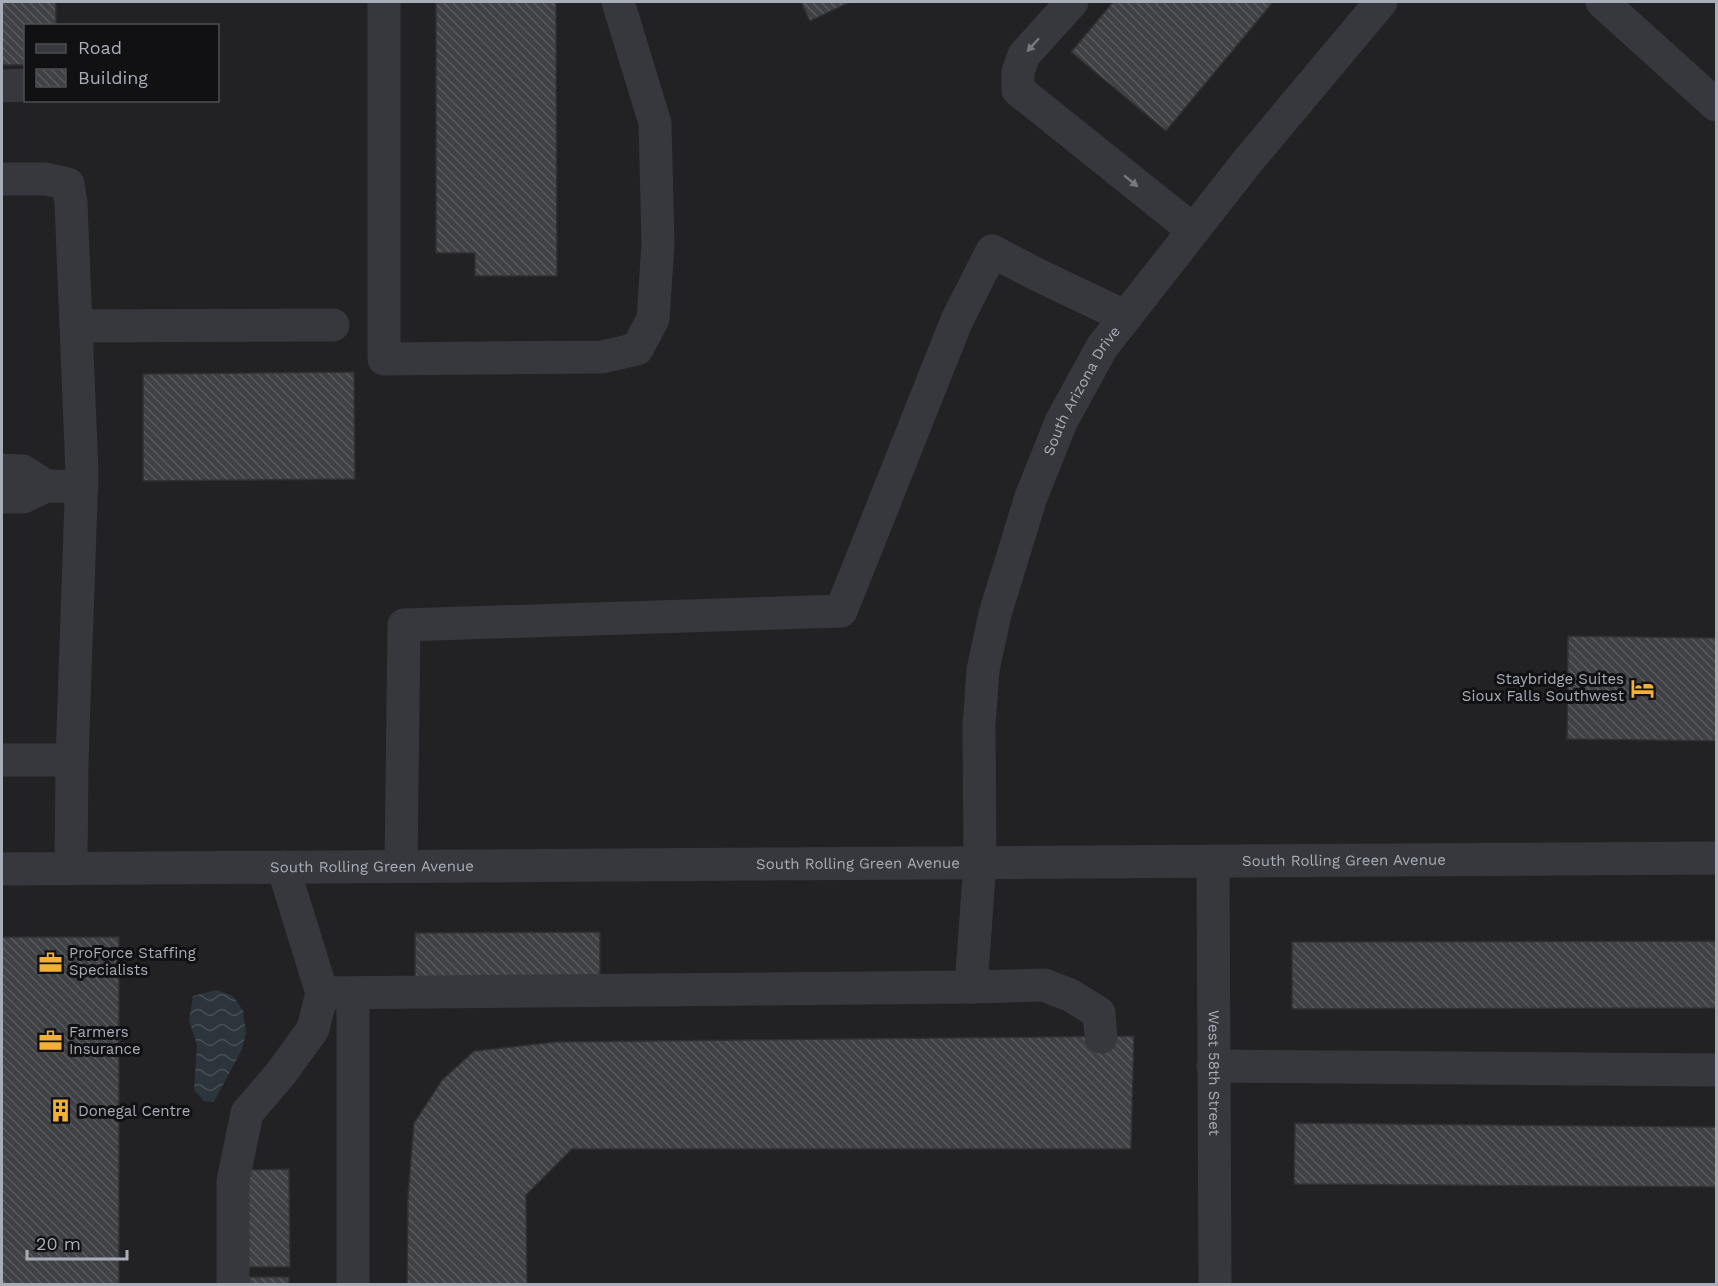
<svg xmlns="http://www.w3.org/2000/svg" width="1718" height="1286" font-family="'Work Sans',sans-serif">
<style>
.built{fill:#222225;fill-rule:evenodd}
.water{fill:url(#water-waves)}
.building{fill:url(#building-back-hatch);stroke:#303034;stroke-width:1.5}
.lines{fill:none;stroke-linecap:round;stroke-linejoin:round}
.minor{stroke:#37383d;stroke-width:33}
.oneway{fill:#757881}
.labels{text-anchor:middle;dominant-baseline:central;stroke-width:6;stroke-linejoin:round;paint-order:stroke}
.street-label{font-size:15px;fill:#a8adb8;stroke:#111113}
.poi-label{font-size:15px;fill:#a8adb8;stroke:#111113;text-anchor:start}
</style>
<defs>
<pattern id="water-waves" width="16" height="10" patternUnits="userSpaceOnUse" patternTransform="scale(1.5)"><rect width="16" height="10" fill="#2c353c"/><path d="M0 5q4-4 8 0t8 0" fill="none" stroke="#485056"/></pattern>
<pattern id="building-back-hatch" width="6" height="6" patternUnits="userSpaceOnUse" patternTransform="scale(1.5)"><rect width="6" height="6" fill="#404145"/><path d="M-1 5l2 2M0 0l6 6M5-1l2 2" fill="none" stroke="#595a5e"/></pattern>
</defs>
<rect width="100%" height="100%" fill="#161618"/>
<path class="built" d="M2,2h1714v1282h-1714zM26,26h192v74h-192z"/>
<path class="water" d="M216,990l17,6 10,15 3,22 -4,16 -28,53 -10,-1 -10,-11 3,-46 -8,-23 4,-25z"/>
<g class="building">
<path d="M2,2h54v24h-30v39h-24z"/>
<path d="M436,2h120l1,274h-82v-23h-39z"/>
<path d="M801,2h49l-40,19z"/>
<path d="M1113,2h160l-107,129 -95,-79z"/>
<path d="M354,372l1,107 -212,2v-107z"/>
<path d="M1568,636l148,2v103l-149,-2z"/>
<path d="M600,932v45l-185,1v-45z"/>
<rect x="2" y="937" width="117" height="347"/>
<path d="M1716,941v67l-424,1v-67z"/>
<path d="M1134,1036l-3,113h-559l-46,46 1,89h-120l1,-89 6,-72 28,-43 32,-29 81,-9z"/>
<path d="M1295,1123l421,4v60l-422,-3z"/>
<path d="M289,1169l1,98h-43l-1,-97z"/>
<rect x="247" y="1277" width="42" height="7"/>
</g>
<g class="lines">
<g class="minor">
<path d="M384,2v357l218,-2 35,-8 16,-30 5,-75 -3,-121 -37,-121"/>
<path d="M1072,2l-48,53 -6,17v18l175,140"/>
<path d="M1602,2l114,103"/>
<path d="M2,86l24,-1"/>
<path d="M2,179h44l22,5 3,19 11,270 -10,287 -1,108"/>
<path d="M76,326l257,-1"/>
<path d="M2,470l21,1 23,15"/>
<path d="M2,497h21l23,-11 36,1"/>
<path d="M2,760h70"/>
<path id="s1" d="M1213,861l2,423"/>
<path d="M401,866l3,-241 437,-14 116,-291 35,-69 46,24 88,42"/>
<path id="s2" d="M283,867l39,126 649,-6 9,-125 -1,-136 4,-56 12,-56 36,-117 30,-75 41,-75 145,-185 134,-160"/>
<path id="s3" d="M2,869l1714,-11"/>
<path d="M971,987l73,-2 26,10 29,18 2,24"/>
<path d="M353,993v291"/>
<path d="M1213,1066l503,4"/>
<path d="M233,1284v-103l14,-68 35,-41 31,-43 9,-36"/>
</g>
</g>
<defs><path id="oneway-solid" d="M-6-.8H1V-3.2L6.5 0L1 3.2V.8H-6Z" transform="scale(1.5)"/></defs>
<g class="oneway">
<use href="#oneway-solid" transform="translate(1033 45) rotate(132)"/>
<use href="#oneway-solid" transform="translate(1131 181) rotate(39)"/>
</g>
<defs>
<symbol id="hotel-bare" viewBox="-9 -9 18 18"><path d="M-6-4.5h1.5V1H6V5H4.5V3h-9V5H-6ZM-4 0a1.8 1.8 0 1 1 3.6 0ZM.5 0V-2.5h3Q6-2.5 6 0Z" fill="#f2b134" stroke="#111113" stroke-width="2.5" paint-order="stroke"/></symbol>
<symbol id="office-bare" viewBox="-9 -9 18 18"><path d="M-6-3h4V-5.5h4V-3h4V5H-6ZM-1-4.5V-3h2v-1.5ZM-6 0V1H6V0Z" fill="#f2b134" stroke="#111113" stroke-width="2.5" paint-order="stroke"/></symbol>
<symbol id="building-bare" viewBox="-9 -9 18 18"><path d="M-4-6H4V6H1V3H-1V6H-4ZM-2.5-4.3h1.7v1.8h-1.7ZM.8-4.3h1.7v1.8H.8ZM-2.5-1h1.7V.8h-1.7ZM.8-1h1.7V.8H.8Z" fill="#f2b134" stroke="#111113" stroke-width="2.5" paint-order="stroke"/></symbol>
</defs>
<g fill-rule="evenodd">
<use href="#hotel-bare" x="1626" y="672" width="33" height="33"/>
<use href="#office-bare" x="34" y="946" width="33" height="33"/>
<use href="#office-bare" x="34" y="1024" width="33" height="33"/>
<use href="#building-bare" x="44" y="1094" width="33" height="33"/>
</g>
<g class="labels">
<g class="street-label">
<text stroke="none"><textPath href="#s2" startOffset="1396">South Arizona Drive</textPath></text>
<text stroke="none"><textPath href="#s3" startOffset="1342">South Rolling Green Avenue</textPath></text>
<text stroke="none"><textPath href="#s3" startOffset="856">South Rolling Green Avenue</textPath></text>
<text stroke="none"><textPath href="#s3" startOffset="370">South Rolling Green Avenue</textPath></text>
<text stroke="none"><textPath href="#s1" startOffset="212">West 58th Street</textPath></text>
</g>
<g class="poi-label">
<text x="1624" y="679" text-anchor="end">Staybridge Suites<tspan x="1624" dy="17">Sioux Falls Southwest</tspan></text>
<text x="69" y="953">ProForce Staffing<tspan x="69" dy="17">Specialists</tspan></text>
<text x="69" y="1032">Farmers<tspan x="69" dy="17">Insurance</tspan></text>
<text x="78" y="1111">Donegal Centre</text>
</g>
</g>
<rect width="1718" height="1286" fill="none" stroke="#a8adb8" stroke-width="6"/>
<rect x="24" y="24" width="195" height="78" fill="#111113" stroke="#4d4f55" stroke-width="1.5"/>
<rect x="36" y="44" width="30" height="9" fill="#37383d" stroke="#4d4f55" stroke-width="1.5"/>
<text x="78" y="54" font-size="18" fill="#a8adb8">Road</text>
<rect x="36" y="69" width="30" height="18" fill="url(#building-back-hatch)" stroke="#4d4f55" stroke-width="1.5"/>
<text x="78" y="84" font-size="18" fill="#a8adb8">Building</text>
<path d="M27 1250v9h100v-9" fill="none" stroke="#a8adb8" stroke-width="3"/>
<text x="36" y="1250" font-size="18" fill="#a8adb8" stroke="#111113" stroke-width="4.5" paint-order="stroke">20 m</text>
</svg>
